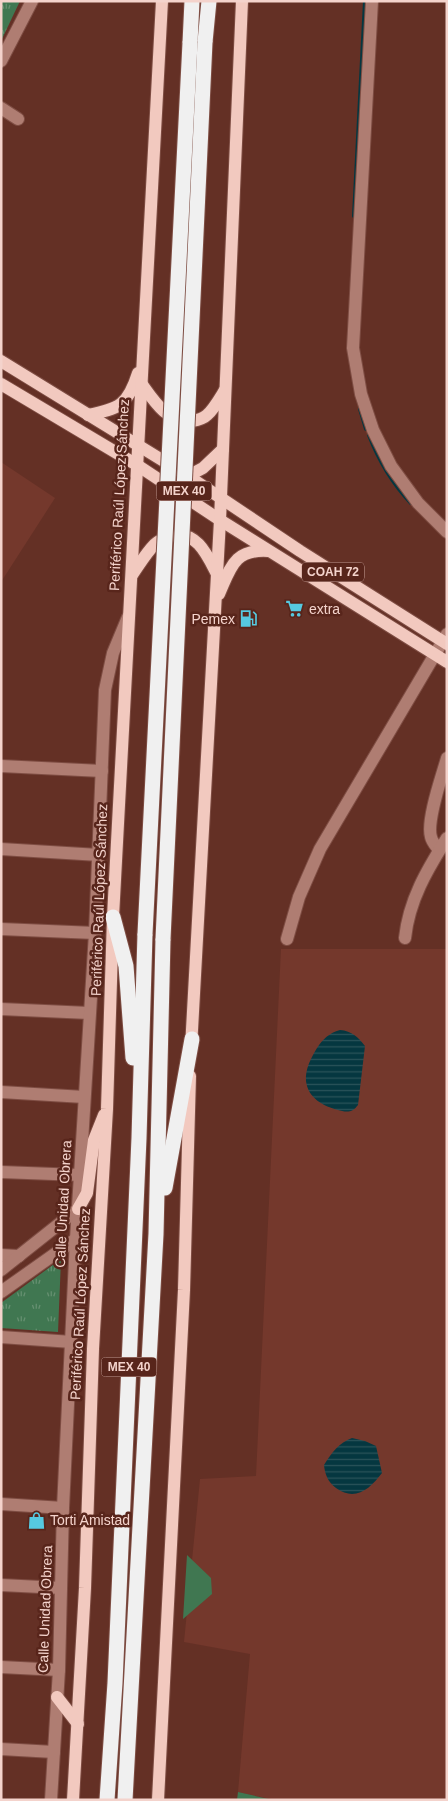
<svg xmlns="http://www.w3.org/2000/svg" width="448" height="1801" font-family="Arial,sans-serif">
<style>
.built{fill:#74382c}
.green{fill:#407751}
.park{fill:url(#park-tufts)}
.water{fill:url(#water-rules)}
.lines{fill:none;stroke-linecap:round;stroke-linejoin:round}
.stream{stroke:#053740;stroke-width:4}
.minor-casing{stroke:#7e4d43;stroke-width:14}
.major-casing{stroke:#7e4d43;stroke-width:14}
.highway-casing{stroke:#7e4d43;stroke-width:17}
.minor{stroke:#af7d72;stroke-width:12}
.major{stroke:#f2c9bf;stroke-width:12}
.highway{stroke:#f0f0f0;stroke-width:15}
.highway-bridge-casing{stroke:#7e4d43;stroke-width:17;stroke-linecap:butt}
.highway-bridge{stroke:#f0f0f0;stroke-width:15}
.labels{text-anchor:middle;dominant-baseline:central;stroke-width:5;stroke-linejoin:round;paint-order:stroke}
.shield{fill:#58251b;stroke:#c59f97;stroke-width:1}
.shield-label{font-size:12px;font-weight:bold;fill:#f4d3cc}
.street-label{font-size:14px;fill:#f4d3cc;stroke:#58251b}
.poi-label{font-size:14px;fill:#f4d3cc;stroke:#58251b;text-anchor:start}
</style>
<defs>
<pattern id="park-tufts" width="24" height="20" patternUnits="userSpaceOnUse" patternTransform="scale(1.25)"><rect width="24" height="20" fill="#407751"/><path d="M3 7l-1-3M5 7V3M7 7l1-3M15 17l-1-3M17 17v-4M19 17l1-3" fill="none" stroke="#669071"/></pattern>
<pattern id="water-rules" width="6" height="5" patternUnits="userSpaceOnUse" patternTransform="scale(1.25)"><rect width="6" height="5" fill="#053740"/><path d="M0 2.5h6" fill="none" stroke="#2a535a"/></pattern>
</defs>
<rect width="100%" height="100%" fill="#643025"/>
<g class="built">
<path d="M1,462l54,36 -54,84z"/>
<path d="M281,949h166v851h-172l-37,-8 12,-138 -66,-12 16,-163 56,-3z"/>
</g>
<path class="green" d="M187,1555l24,23 1,16 -29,25z"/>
<g class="park">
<path d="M1,1h19l-19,40z"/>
<path d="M61,1259l-3,73 -57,-4v-25z"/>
<path d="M238,1792l35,8h-36z"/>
</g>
<g class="water">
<path d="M340,1030c12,1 18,7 25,16l-7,59c-2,2 -3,4 -5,5 -5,3 -11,1 -15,0 -15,-4 -30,-12 -32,-29 -1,-12 5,-23 11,-33 6,-9 12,-15 23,-18z"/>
<path d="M352,1438l13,3 11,5 6,27c-12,16 -27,29 -46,15 -8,-6 -11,-13 -12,-23 8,-13 15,-22 28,-27z"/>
</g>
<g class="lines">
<g class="stream">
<path d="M354,216l11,-215"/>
<path d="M360,409l6,20"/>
<path d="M369,435c10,26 23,48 42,68"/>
</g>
<defs>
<g id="minor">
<path d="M372,1l-19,347 8,46 12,36 18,36 27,37 29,29"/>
<path d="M1,61l31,-60"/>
<path d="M1,108l17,11"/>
<path d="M1,766l101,5"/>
<path d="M1,849l98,6"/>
<path d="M439,850c-3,-4 -7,-8 -8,-13 -5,-16 11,-61 16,-79"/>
<path d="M1,929l94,4"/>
<path d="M405,938c4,-38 22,-68 42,-100"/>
<path d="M287,939l12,-42 21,-48 127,-215"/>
<path d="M1,1009l88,4"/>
<path d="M1,1092l83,5"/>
<path d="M1,1172l79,3"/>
<path d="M1,1255l18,1"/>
<path d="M1,1270l77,-61"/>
<path d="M1,1292l75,-53"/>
<path d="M1,1337l71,5"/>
<path d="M1,1504l62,4"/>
<path d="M1,1585l60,3"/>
<path d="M1,1667l58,3"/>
<path d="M1,1749l53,3"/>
<path d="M51,1800l8,-130 4,-162 13,-269 19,-306 10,-243 8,-37 15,-36"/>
</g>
<g id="major">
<path d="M1,361l187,115 112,75 147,93"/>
<path d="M141,383c13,18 26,40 51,38 6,-1 11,-2 15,-6 7,-6 13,-17 18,-25"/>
<path d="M1,384l136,81 83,55 227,142"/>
<path d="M88,415c31,-6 40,-10 50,-42"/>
<path d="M188,476l15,-8 20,-19"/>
<path d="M132,575c7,-10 14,-22 23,-31 6,-5 11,-6 18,-8 24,-6 35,21 44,38"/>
<path d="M219,594c12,-27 15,-45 49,-43"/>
<path d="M191,1048l29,-528 22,-519"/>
<path d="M78,1209l9,-16 7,-53 10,-25"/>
<path d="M57,1697l21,27"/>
<path d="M73,1800l12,-212 8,-239 14,-240 6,-192 49,-916"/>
<path d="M158,1800l26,-510 6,-214"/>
</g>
<g id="highway">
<path d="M205,42l4,-41"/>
<path d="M190,43l2,-42"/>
<path d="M113,917l13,49 7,92"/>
<path d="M165,1188l27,-149"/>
<path d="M107,1800l8,-117 24,-545 6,-204"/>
<path d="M125,1800l31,-566 7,-295"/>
</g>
</defs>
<use href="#minor" class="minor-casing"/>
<use href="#major" class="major-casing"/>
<use href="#highway" class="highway-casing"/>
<use href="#minor" class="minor"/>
<use href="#major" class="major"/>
<use href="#highway" class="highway"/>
<defs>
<g id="highway-bridge">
<path d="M145,934l45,-891"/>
<path d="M163,939l42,-897"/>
</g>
</defs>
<use href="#highway-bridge" class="highway-bridge-casing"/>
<use href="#highway-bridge" class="highway-bridge"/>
</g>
<defs>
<symbol id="supermarket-bare" viewBox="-9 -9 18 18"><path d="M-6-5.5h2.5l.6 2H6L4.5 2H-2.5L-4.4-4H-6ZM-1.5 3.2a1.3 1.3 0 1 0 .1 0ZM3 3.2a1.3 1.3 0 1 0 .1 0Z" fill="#56c9e0" stroke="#58251b" stroke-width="2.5" paint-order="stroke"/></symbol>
<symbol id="fuel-bare" viewBox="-9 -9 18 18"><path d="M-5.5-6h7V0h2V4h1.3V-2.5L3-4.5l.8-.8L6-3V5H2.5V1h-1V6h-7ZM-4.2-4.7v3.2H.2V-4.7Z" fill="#56c9e0" stroke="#58251b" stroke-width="2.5" paint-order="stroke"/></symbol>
<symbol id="shop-bare" viewBox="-9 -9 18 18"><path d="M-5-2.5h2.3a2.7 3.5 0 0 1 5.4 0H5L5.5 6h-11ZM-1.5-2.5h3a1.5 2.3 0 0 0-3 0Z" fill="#56c9e0" stroke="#58251b" stroke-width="2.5" paint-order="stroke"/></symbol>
</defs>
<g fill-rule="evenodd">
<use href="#supermarket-bare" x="282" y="596" width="25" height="25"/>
<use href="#fuel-bare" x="236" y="606" width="25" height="25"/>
<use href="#shop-bare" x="24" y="1508" width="25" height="25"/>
</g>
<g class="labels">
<g class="shield">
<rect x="156.5" y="481.5" width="55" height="19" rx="4"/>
<rect x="302" y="562.5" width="62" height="19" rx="4"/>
<rect x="101.5" y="1357.5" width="55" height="19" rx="4"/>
</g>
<g class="shield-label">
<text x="184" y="491">MEX 40</text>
<text x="333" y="572">COAH 72</text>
<text x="129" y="1367">MEX 40</text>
</g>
<g class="street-label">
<text transform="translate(119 495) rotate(-87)">Periférico Raúl López Sánchez</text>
<text transform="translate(99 900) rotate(-88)">Periférico Raúl López Sánchez</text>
<text transform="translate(63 1204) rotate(-87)">Calle Unidad Obrera</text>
<text transform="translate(80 1304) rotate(-87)">Periférico Raúl López Sánchez</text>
<text transform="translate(45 1609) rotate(-88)">Calle Unidad Obrera</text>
</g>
<g class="poi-label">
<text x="309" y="609">extra</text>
<text x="235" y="619" text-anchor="end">Pemex</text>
<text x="50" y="1520">Torti Amistad</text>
</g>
</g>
<rect width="448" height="1801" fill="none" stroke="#f4d3cc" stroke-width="5"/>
</svg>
